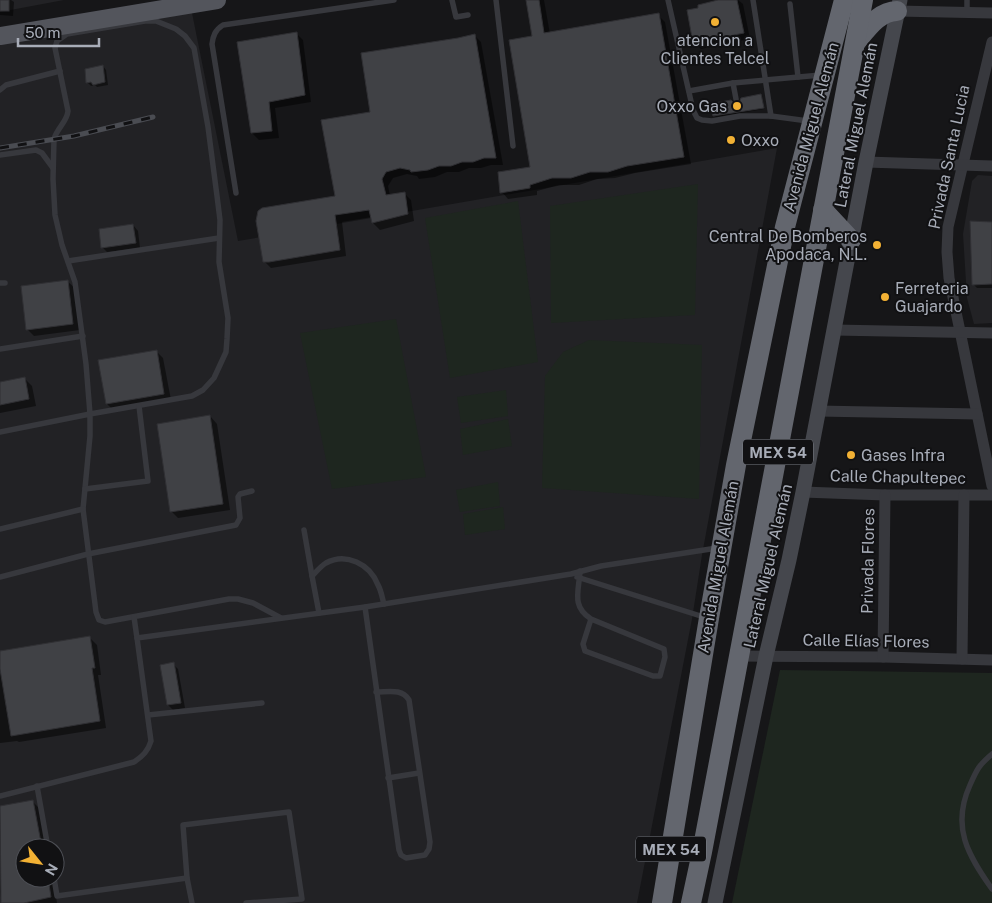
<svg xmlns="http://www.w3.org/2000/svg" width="992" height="903" font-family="'Public Sans',sans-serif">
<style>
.built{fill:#222225;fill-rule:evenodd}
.green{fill:#1e261f}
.shadow{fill:#0007}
.building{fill:#404145;stroke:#303034}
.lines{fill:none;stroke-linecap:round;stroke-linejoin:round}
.lane{stroke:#37383d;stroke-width:5.5}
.street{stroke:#37383d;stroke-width:11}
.secondary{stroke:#45474d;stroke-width:15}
.primary{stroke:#53555c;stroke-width:18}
.highway{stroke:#63666e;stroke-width:20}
.rail-casing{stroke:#4a4c52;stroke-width:5}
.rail{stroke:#111113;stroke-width:3;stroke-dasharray:9;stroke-linecap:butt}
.poi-dot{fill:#f2b134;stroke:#111113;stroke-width:2}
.labels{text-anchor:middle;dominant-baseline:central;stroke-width:4;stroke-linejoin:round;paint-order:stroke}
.shield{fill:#111113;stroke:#7b7e86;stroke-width:1}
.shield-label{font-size:15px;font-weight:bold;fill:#a8adb8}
.poi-label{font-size:16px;fill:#a8adb8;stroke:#111113;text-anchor:start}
.street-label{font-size:16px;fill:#a8adb8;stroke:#111113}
</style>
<rect width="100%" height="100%" fill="#161618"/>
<g class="built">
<path d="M0,0h64l-64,12z"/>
<path d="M191,8l47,233 539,-93 -75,407 -10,64 -55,284h-637v-862zM25,848h30v30h-30z"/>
<path d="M978,175l14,1v147l-18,1 -7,-26 -4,-64 9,-53z"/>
</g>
<g class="green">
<path d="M698,184l-3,131 -144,8 -1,-117z"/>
<path d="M518,201l20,161 -88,16 -25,-160z"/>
<path d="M396,319l30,158 -94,12 -32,-156z"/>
<path d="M589,340l113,5 -3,154 -157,-11 3,-112 18,-24z"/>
<path d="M506,390l2,26 -47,7 -4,-26z"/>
<path d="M508,419l4,27 -49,9 -3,-26z"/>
<path d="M498,482l2,24 -40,6 -4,-22z"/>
<path d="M503,507l2,22 -40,6 -2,-21z"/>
<path d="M780,670l212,3v230h-260z"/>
</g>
<g class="shadow">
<path d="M0,0h11l3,2 -1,14 -13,-1z"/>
<path d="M527,0h17l6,34 108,-19 7,7 26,142 -56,9 -20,5 -18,1 -18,6h-20l-22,6v4l-29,4 -6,-7 29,-24 3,-131z"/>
<path d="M724,0h14l5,4 7,35 -49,10 -7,-7z"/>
<path d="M296,33l7,7 8,62 -36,6 4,30 -20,2 -7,-7z"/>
<path d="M474,35l7,7 22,123h-12l-10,3h-12l-10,4h-12l-12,5 -16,2 -2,-3 -10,-2 -14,4 -5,8 2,10 14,-3 7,7 3,21 -34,9 -7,-7 -1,-6 -30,5 4,34 -75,12 -7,-7 73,-64 34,-84 87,-73z"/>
<path d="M103,66l3,4 2,15 -11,2 -2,-2 -4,1 -4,-4z"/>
<path d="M761,95l3,14 -48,8 -2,-2 20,-11 4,1z"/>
<path d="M992,223v65h-15l-4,-4z"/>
<path d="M133,225l5,6 2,17 -33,4 -5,-5z"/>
<path d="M67,281l8,7 5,42 -46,6 -7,-7z"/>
<path d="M156,351l7,7 8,42 -57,11 -7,-7z"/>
<path d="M25,379l7,7 4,20 -36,7v-30z"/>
<path d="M210,416l7,8 13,86 -52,8 -7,-7z"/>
<path d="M90,638l7,7 4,30h-3l8,53 -87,14 -2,-1 -17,2v-90z"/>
<path d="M173,664l5,5 7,39 -12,2 -5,-5z"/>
<path d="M32,801l7,7 8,40h-22v30h28l4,25h-55l-2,-11v-85z"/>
</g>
<g class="building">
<rect x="0" y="0" width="9" height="11"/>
<path d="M526,0h13l5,33 115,-20 25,144 -57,9 -19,6h-18l-19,6h-19l-22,7v3l-30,5 -2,-21 32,-5 -21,-127 23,-4z"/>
<path d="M718,0h19l7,33 -51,10 -6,-33 11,-2v-3z"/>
<path d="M297,32l8,63 -36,7 3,29 -21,2 -14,-91z"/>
<path d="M475,34l21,124h-12l-11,4h-11l-11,4h-12l-11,4 -17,2 -1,-2 -10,-2 -14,4 -4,7 4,16 19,-3 3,22 -36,9 -3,-13 -34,5 5,35 -71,12h-6l-7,-41 2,-10 4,-3 73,-12 -14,-76 49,-8 -9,-59 97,-15z"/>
<path d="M103,65l2,17 -12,3 -2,-3 -5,1 -1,-14z"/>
<path d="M761,94l3,14 -51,8 -3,-12 21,-4 3,3h3l3,-2 1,-3z"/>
<path d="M970,221l22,1v62l-20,1z"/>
<path d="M133,224l3,19 -35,5 -2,-19z"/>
<path d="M68,280l5,44 -47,6 -5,-44z"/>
<path d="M157,350l7,44 -58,10 -8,-44z"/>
<path d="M25,377l4,22 -29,6v-23z"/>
<path d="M210,415l13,89 -53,8 -13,-88z"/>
<path d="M90,636l5,32h-3l8,53 -89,15 -11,-67v-18z"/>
<path d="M174,662l7,41 -14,2 -7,-40z"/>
<path d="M33,800l9,48h-17v30h23l3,19 -27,6h-23l-1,-97z"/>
</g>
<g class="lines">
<g class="lane">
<path d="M452,0l4,17 12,-2"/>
<path d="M496,0l17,146"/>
<path d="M668,0l25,110 4,8 5,2 10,1 28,-5h31l-18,-116"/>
<path d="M790,4l8,73"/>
<path d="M967,13v-13"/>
<path d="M733,83l3,16"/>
<path d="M0,90l6,-5 54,-14"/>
<path d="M689,91l44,-8 88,-8"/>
<path d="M771,116l37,5"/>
<path d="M0,155l36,-5 6,3 11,15"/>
<path d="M236,193l-24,-149c1,-8 3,-14 11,-19l171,-25"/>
<path d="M68,261l151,-23"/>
<path d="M0,283h5"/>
<path d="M0,349l83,-13"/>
<path d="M0,432l90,-18 102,-18 11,-6 11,-12 12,-26 1,-13 1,-21 -9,-56 1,-42 -3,-24 -9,-69 -14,-79 -9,-12 -9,-7 -20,-8h-11l-78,13 -10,7 -2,7 13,63c-1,11 -11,17 -14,28l-1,40 2,36 7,30 13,37 11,82 4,50v22l-7,73 13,103 3,8 6,2 124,-23h9l15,4 28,15"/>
<path d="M85,489l63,-8 -9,-75"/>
<path d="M0,529l83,-20"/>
<path d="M304,530l8,46"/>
<path d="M580,571c-1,20 -9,35 11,48l73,30 1,8 -5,19h-7l-68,-25 -2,-7 8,-25"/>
<path d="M0,577l88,-23 148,-29 4,-7 -2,-21 2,-3 12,-3"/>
<path d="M577,577l130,41"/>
<path d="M365,607c11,81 22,162 34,243l2,5 5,3 19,-3 4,-6 1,-7 -21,-142c-7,-12 -21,-8 -33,-8"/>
<path d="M319,613l-7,-37c4,-4 9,-10 14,-13 20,-11 44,1 52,22 3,5 4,12 6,19"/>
<path d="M134,617l3,21"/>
<path d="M148,715l114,-12"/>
<path d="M992,754c-13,11 -15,15 -22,31 -19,42 -2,70 22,104"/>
<path d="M388,778l31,-5"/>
<path d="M37,786l11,62"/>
<path d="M0,796l134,-34c9,-6 14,-11 17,-21l-14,-103 228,-31 206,-33 30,-8 116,-18"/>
<path d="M54,878l3,18 130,-18"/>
<path d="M192,903l-5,-25 -4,-53 106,-13 13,87 -56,4"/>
</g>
<g class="street">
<path d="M897,11l95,2"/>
<path d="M992,42l-44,185 -1,25 2,26 43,208"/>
<path d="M866,162l126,4"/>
<path d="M834,330l158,3"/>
<path d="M818,411l159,3"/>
<path d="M803,492l82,3h107"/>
<path d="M739,656l144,1 109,3"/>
<path d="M883,657l2,-162"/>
<path d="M962,659l2,-164"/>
</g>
<path class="secondary" d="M715,903l51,-247 23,-96 14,-68 63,-330 34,-162"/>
<path class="primary" d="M0,36l217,-36"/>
<g class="highway">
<path d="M856,42c11,-13 23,-31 41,-31"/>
<path d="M823,210l28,30"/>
<path d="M662,903l47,-285 27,-153 49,-238 59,-227"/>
<path d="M691,903l11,-51 161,-852"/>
</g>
<defs>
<path id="rail" d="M0,148l74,-12 79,-19"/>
</defs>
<use href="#rail" class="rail-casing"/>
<use href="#rail" class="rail"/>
</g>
<g class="poi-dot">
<circle cx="715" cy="22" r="5"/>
<circle cx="737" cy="106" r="5"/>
<circle cx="731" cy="140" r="5"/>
<circle cx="877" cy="245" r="5"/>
<circle cx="885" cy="297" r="5"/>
<circle cx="851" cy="455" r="5"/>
</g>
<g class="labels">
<g class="shield">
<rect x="743" y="439.5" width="70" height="25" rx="4"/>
<rect x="636" y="836.5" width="70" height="25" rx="4"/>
</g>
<g class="shield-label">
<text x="778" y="452">MEX 54</text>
<text x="671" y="849">MEX 54</text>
</g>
<g class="poi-label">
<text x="715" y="40" text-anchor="middle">atencion a<tspan x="715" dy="18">Clientes Telcel</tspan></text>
<text x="727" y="106" text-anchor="end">Oxxo Gas</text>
<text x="741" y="140">Oxxo</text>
<text x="867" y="236" text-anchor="end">Central De Bomberos<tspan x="867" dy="18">Apodaca, N.L.</tspan></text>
<text x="895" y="288">Ferreteria<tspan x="895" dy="18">Guajardo</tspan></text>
<text x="861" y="455">Gases Infra</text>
</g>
<g class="street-label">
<text transform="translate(856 125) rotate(-79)">Lateral Miguel Alemán</text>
<text transform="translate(811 127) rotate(-75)">Avenida Miguel Alemán</text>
<text transform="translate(949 157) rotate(-78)">Privada Santa Lucia</text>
<text transform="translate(898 477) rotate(1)">Calle Chapultepec</text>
<text transform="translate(868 561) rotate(-89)">Privada Flores</text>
<text transform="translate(768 566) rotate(-77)">Lateral Miguel Alemán</text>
<text transform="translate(718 567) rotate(-80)">Avenida Miguel Alemán</text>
<text transform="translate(866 641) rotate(1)">Calle Elías Flores</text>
</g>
</g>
<g transform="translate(40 863) rotate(120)"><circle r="24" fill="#111113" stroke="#4d4f55"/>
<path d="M0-4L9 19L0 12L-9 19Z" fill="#f2b134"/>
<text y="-8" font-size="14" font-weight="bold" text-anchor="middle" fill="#a8adb8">N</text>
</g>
<path d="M18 38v8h81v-8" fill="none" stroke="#a8adb8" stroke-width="2.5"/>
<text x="25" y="38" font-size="15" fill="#a8adb8" stroke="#111113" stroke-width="4" paint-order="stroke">50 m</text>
</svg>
